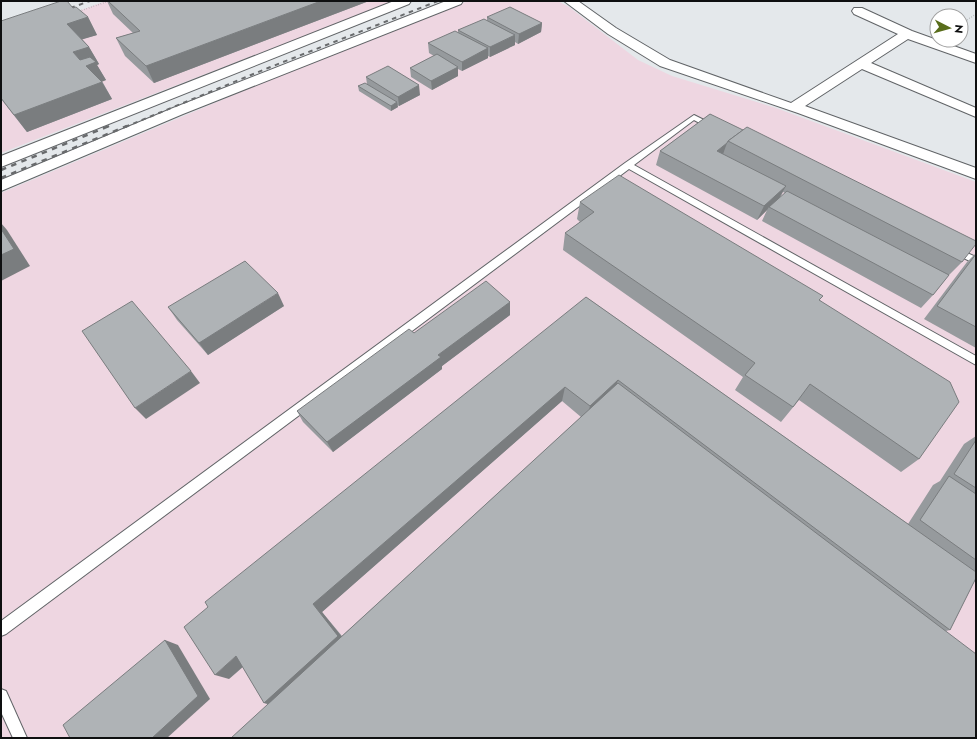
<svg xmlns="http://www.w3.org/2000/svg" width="977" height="739" font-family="Jost,sans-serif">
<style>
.industrial{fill:#eed6e1}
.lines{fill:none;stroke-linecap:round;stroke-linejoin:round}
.lane-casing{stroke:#616467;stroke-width:2}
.street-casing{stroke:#616467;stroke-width:2}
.path{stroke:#9fa2a4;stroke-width:1.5;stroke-dasharray:0.5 2;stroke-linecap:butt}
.lane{fill:#fff;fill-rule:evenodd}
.street{fill:#fff;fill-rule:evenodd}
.rail-far1{stroke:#696b6d;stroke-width:2;stroke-dasharray:4.5 4.5;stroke-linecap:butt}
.rail{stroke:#696b6d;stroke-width:2.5;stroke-dasharray:5.5 5.5;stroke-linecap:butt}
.wall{fill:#969a9d;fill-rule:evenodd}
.shaded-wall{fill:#7a7d7f}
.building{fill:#afb3b6;stroke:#7a7d7f}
</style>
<rect width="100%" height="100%" fill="#e4e8eb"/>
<g class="industrial">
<path d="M106,1h289l-394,152v-114z"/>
<path d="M468,1h90l11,6 69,53 34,16 104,32 200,74v556h-975v-545l268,-113z"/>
</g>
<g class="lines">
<defs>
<g id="lane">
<path d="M694,115l22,11 -4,2h-3l-15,-8 -60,45 342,191v9l-347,-196 -623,465 -5,2v-15l624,-458z"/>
<path d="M954,247l22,10v7l-25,-12 -1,-2z"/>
<path d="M1,689l5,2 21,47h-14l-12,-26z"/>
</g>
<g id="street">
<path d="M394,1h17l-2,3 -408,163v-11z"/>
<path d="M446,1h17l-2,3 -278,110 -182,77v-11l172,-72z"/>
<path d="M564,1h14l38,27 54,32 121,43 107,-69 -44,-20 -2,-3 2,-3h8l50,23 64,23v9l-68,-24 -37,24 105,45v9l-114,-48 -57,37 171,62v11l-178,-66 -138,-47 -52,-32z"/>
</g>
</defs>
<use href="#lane" class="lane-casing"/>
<use href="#street" class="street-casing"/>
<g class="path">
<path d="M77,12l32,-11"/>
<path d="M961,24l15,-10"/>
</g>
<use href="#lane" class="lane"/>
<use href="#street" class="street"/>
<g class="rail-far1">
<path d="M62,11l28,-10"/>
<path d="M107,127l2,-1"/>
<path d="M125,127l143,-59 170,-67"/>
</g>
<g class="rail">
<path d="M1,170l108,-44"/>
<path d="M1,178l126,-52"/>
</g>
</g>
<g class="wall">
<path d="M107,1h262l-215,82 -29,-27 -9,-18 17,-5 -20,-19z"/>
<path d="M73,8l15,9 9,18 -15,4 7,8 10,17 -2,1 9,15 -4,1 10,18 -85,33 -26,-33v-78z"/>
<path d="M487,17l55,6 -1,9 -23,12 -3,-2v3l-25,12 -2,-1v2l-26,13 -4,-2v7l-26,14 -21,-13 -1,-9 24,-12 -5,-3 -1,-10 30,-11v-2l29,-10z"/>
<path d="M366,77l54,18 -21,11 -2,-1 1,2 -7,4 -32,-20 -1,-5 9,-2z"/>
<path d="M710,114l252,148 -14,14 -15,19 -12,13 -159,-87 5,-11 -10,10 -101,-55 4,-14zM783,192l2,1 -5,5z"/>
<path d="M580,202l240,98 99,159 -18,13 -102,-72 -18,22 -46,-32 8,-13 -180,-127 2,-17 15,-11 -3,-3z"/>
<path d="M976,253v95l-52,-29 43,-57z"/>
<path d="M586,297l322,227 25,-39 7,-4 24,-37 12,-8v144h-1l-25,50 -4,1 -678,73 -4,-1 -21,-36 -14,12zM562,401l19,16 -239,219 -20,-24z"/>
<path d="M510,302v13l-68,51v3l-109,83 -30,-30 -6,-11 117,-78z"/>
<path d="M284,306l-76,49 -31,-35 -9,-13z"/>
</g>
<g class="shaded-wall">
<path d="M321,1h48l-215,82 -8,-17z"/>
<path d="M88,17l9,18 -20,6 -10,-17z"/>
<path d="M542,23l-1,9 -23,12 1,-10z"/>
<path d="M515,35v10l-25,12v-10z"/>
<path d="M89,47l10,17 -2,1 9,15 -9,4 -24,-32z"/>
<path d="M488,48v10l-26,13v-9z"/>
<path d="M458,67v9l-26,14 -1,-9z"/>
<path d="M102,82l10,17 -85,33 -13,-17z"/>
<path d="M419,85l1,10 -21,11 -1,-9z"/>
<path d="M397,102l1,5 -7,4v-5z"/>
<path d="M727,143l-5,14 -5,-6z"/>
<path d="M786,186l-8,14 -9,7 -2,3 -10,10 7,-14z"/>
<path d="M1,223l6,7 23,36 -29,15z"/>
<path d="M278,293l6,13 -76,49 -9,-12z"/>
<path d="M510,302v13l-68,51v3l-109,83 -6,-10 111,-87z"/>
<path d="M191,371l9,12 -54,36 -11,-11z"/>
<path d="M618,380l-5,15 -27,25 4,-14z"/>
<path d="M565,387l-3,14 -240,211 24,30 -70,64 -12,-3 49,-99z"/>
<path d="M165,640l13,5 32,54 -43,39h-15z"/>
<path d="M236,656l13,5 -20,18 -14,-4z"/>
</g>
<g class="building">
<path d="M61,1h6l6,7 3,-1 12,10 -21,7 22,23 -16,5 7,8 10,-3 6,5 -10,4 16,16 -88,33 -13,-17v-77z"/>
<path d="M108,1h213l-175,65 -30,-28 24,-7z"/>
<path d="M510,7l32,16 -23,11 -32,-17z"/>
<path d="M484,19l31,16 -25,12 -32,-17z"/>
<path d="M455,31l33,17 -26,14 -34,-19z"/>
<path d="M437,54l21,13 -27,14 -21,-13z"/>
<path d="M388,66l31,19 -21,12 -32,-20z"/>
<path d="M365,83l32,19 -6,4 -33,-20z"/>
<path d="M710,114l33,16 -15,11 -1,2 -10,8 69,35 -22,20 -104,-55z"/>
<path d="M747,127l229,114v3l-14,18 -234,-121z"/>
<path d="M619,175l204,121 -4,4 131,82 9,20 -40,57 -109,-75 -17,23 -48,-32 10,-12 -190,-130 29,-21 -14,-10z"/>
<path d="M787,191l162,84 -16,20 -164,-88z"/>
<path d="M1,229l13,20 -13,6z"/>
<path d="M976,254v73l-39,-21z"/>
<path d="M245,261l33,32 -79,50 -31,-36z"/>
<path d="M486,281l24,21 -72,53 3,2 -114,85 -30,-31 112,-82 5,4z"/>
<path d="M586,297l390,275v6l-26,52 -332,-250 -28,26 -25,-19 -252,217 25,32 -74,67 -28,-47 -21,19 -31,-48 24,-20 -3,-5z"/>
<path d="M132,301l59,70 -56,37 -53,-77z"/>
<path d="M618,383l358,271v84h-745z"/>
<path d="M976,440v48l-22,-14z"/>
<path d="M949,476l27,18v66l-56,-40z"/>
<path d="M165,640l33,56 -46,42h-82l-7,-13z"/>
</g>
<rect width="977" height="739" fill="none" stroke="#0e0f10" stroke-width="4"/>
<g transform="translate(949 28) rotate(96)"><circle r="19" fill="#ffffff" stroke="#9f9f9f"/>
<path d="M0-3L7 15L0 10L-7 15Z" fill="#596d1b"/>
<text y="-6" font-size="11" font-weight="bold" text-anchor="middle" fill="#0e0f10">N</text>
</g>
</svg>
